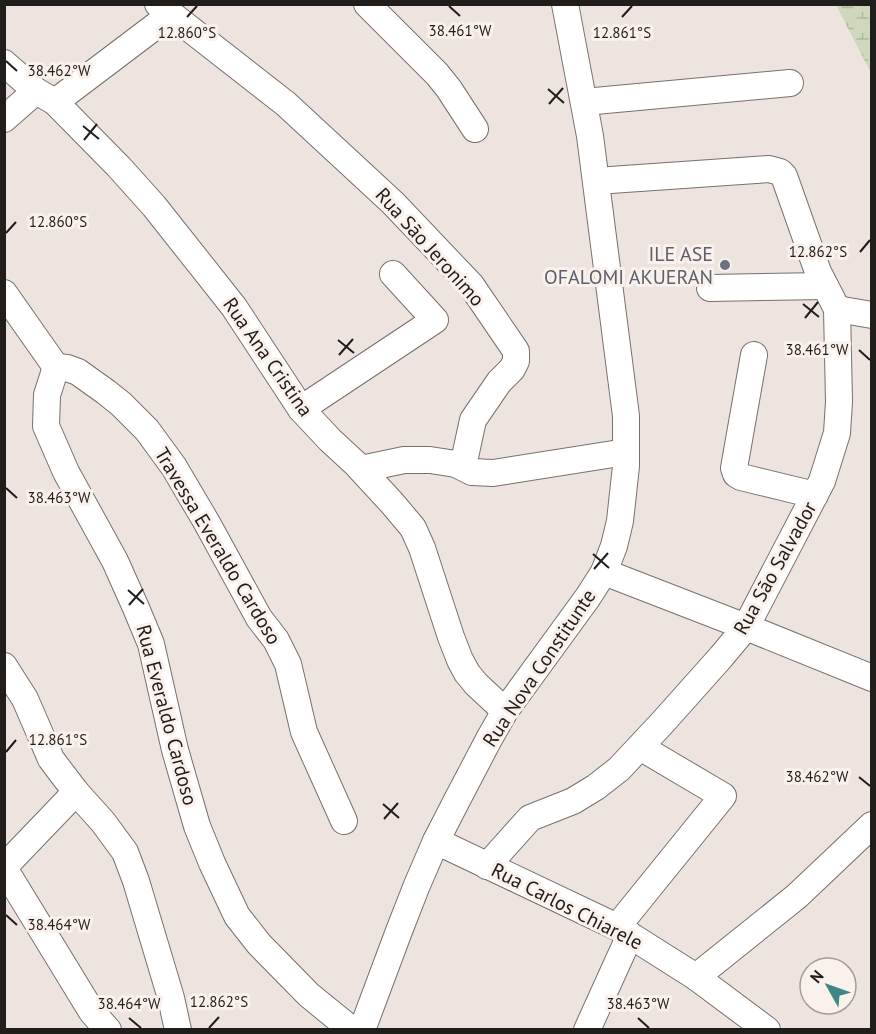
<svg xmlns="http://www.w3.org/2000/svg" width="876" height="1034" font-family="'PT Sans',sans-serif">
<style>
.wetland{fill:url(#wetland-marsh)}
.lines{fill:none;stroke-linecap:round;stroke-linejoin:round}
.minor-casing{stroke:#78706c;stroke-width:28}
.minor{stroke:#fff;stroke-width:26}
.ticks{fill:none;stroke:#201d1b;stroke-width:2}
.worship-dot{fill:#6b7280;stroke:#faf1ed;stroke-width:2}
.labels{text-anchor:middle;dominant-baseline:central;stroke-width:6;stroke-linejoin:round;paint-order:stroke}
.street-label{font-size:20px;fill:#201d1b;stroke:#faf1ed}
.worship-label{font-size:20px;fill:#5b616d;stroke:#faf1ed;text-anchor:end}
.ticks-label{font-size:15px;text-anchor:middle;fill:#201d1b;stroke:#faf1ed;stroke-width:6;stroke-linejoin:round;paint-order:stroke}
</style>
<defs>
<pattern id="wetland-marsh" width="20" height="14" patternUnits="userSpaceOnUse" patternTransform="scale(1.5)"><rect width="20" height="14" fill="#cfd7bc"/><path d="M1 5h8M5 5V1M11 12h8M15 12V8" fill="none" stroke="#b1b8a1"/></pattern>
</defs>
<rect width="100%" height="100%" fill="#ede4e0"/>
<path class="wetland" d="M836,5h35v68z"/>
<g class="lines">
<defs>
<g id="minor">
<path d="M158,4l128,100 107,99 78,82 45,66v10l-4,8 -13,13 -26,38 -8,37 -4,6 -5,1 -26,-4h-26l-43,9"/>
<path d="M367,4l70,70 12,15 26,40"/>
<path d="M4,63l32,28 19,11 64,65 35,39 80,101 67,102 29,31 26,24 36,39 21,25 9,20 29,89 9,23 7,13 9,11 29,27"/>
<path d="M55,102l115,-87"/>
<path d="M584,102l206,-19"/>
<path d="M4,119l32,-28"/>
<path d="M710,288l115,-2"/>
<path d="M4,293l52,74"/>
<path d="M837,309l35,6"/>
<path d="M754,355l-20,113 2,6 5,3 74,18"/>
<path d="M56,367l-9,28 -1,31 20,46 49,89 21,47 15,36 24,106 22,76 15,37 25,53 22,28 50,51 43,35"/>
<path d="M56,367l11,1 11,4 28,20 15,12 26,26 27,37 33,56 52,95 17,22 12,24 16,68 40,89"/>
<path d="M301,409l134,-89 -42,-46"/>
<path d="M456,464l16,8 21,1 133,-21"/>
<path d="M604,572l142,55 126,51"/>
<path d="M4,666l21,33 26,60 25,33 27,30 22,30 11,29 35,117 7,32"/>
<path d="M436,841l181,86 79,50 71,53"/>
<path d="M487,866l43,-48 43,-17 23,-14 23,-18 44,-47 58,-65 25,-30 76,-146 15,-48 2,-31 -2,-93 -19,-37 -34,-96 -4,-4 -11,-3 -173,12"/>
<path d="M4,867l72,-75"/>
<path d="M4,868l88,144 16,18"/>
<path d="M617,927l106,-131 -83,-49"/>
<path d="M696,977l101,-81 75,-71"/>
<path d="M362,1030l37,-99 18,-46 19,-44 20,-39 33,-63 16,-28 83,-114 16,-25 10,-26 6,-25 6,-55v-50l-36,-280 -25,-132"/>
<path d="M587,1030l43,-95"/>
</g>
</defs>
<use href="#minor" class="minor-casing"/>
<use href="#minor" class="minor"/>
</g>
<path class="ticks" d="M449,6l11,10M187,17l10,-11M622,17l10,-11M6,61l11,10M548,89l16,14M549,104l14,-16M83,126l16,13M84,140l13,-16M6,233l10,-11M860,252l10,-12M803,304l16,13M805,318l13,-16M338,340l16,13M859,350l11,10M339,355l14,-16M6,488l11,10M593,554l16,14M594,569l14,-16M128,590l16,14M129,605l14,-16M6,752l10,-12M859,777l11,9M383,804l16,14M384,819l14,-16M6,915l11,10M129,1018l12,10M638,1018l11,10M209,1028l10,-11"/>
<circle class="worship-dot" cx="725" cy="265" r="6"/>
<g class="labels">
<g class="street-label">
<text transform="translate(430 247) rotate(48)">Rua São Jeronimo</text>
<text transform="translate(268 357) rotate(55)">Rua Ana Cristina</text>
<text transform="translate(218 546) rotate(59)">Travessa Everaldo Cardoso</text>
<text transform="translate(775 568) rotate(-61)">Rua São Salvador</text>
<text transform="translate(539 668) rotate(-56)">Rua Nova Constitunte</text>
<text transform="translate(167 715) rotate(75)">Rua Everaldo Cardoso</text>
<text transform="translate(567 906) rotate(27)">Rua Carlos Chiarele</text>
</g>
<g class="worship-label">
<text x="713" y="254">ILE ASE<tspan x="713" dy="23">OFALOMI AKUERAN</tspan></text>
</g>
</g>
<g class="ticks-label">
<text x="460" y="36">38.461°W</text>
<text x="187" y="38">12.860°S</text>
<text x="622" y="38">12.861°S</text>
<text x="59" y="76">38.462°W</text>
<text x="58" y="227">12.860°S</text>
<text x="818" y="257">12.862°S</text>
<text x="817" y="355">38.461°W</text>
<text x="59" y="503">38.463°W</text>
<text x="58" y="745">12.861°S</text>
<text x="817" y="782">38.462°W</text>
<text x="59" y="930">38.464°W</text>
<text x="219" y="1007">12.862°S</text>
<text x="129" y="1009">38.464°W</text>
<text x="638" y="1009">38.463°W</text>
</g>
<rect width="876" height="1034" fill="none" stroke="#201d1b" stroke-width="12"/>
<g transform="translate(828 986) rotate(310)"><circle r="28" fill="#faf1ed" stroke="#a39c99" stroke-width="1.5"/>
<path d="M0-4.5L10 22L0 15L-10 22Z" fill="#3f8785"/>
<text y="-9" font-size="16" font-weight="bold" text-anchor="middle" fill="#201d1b">N</text>
</g>
</svg>
